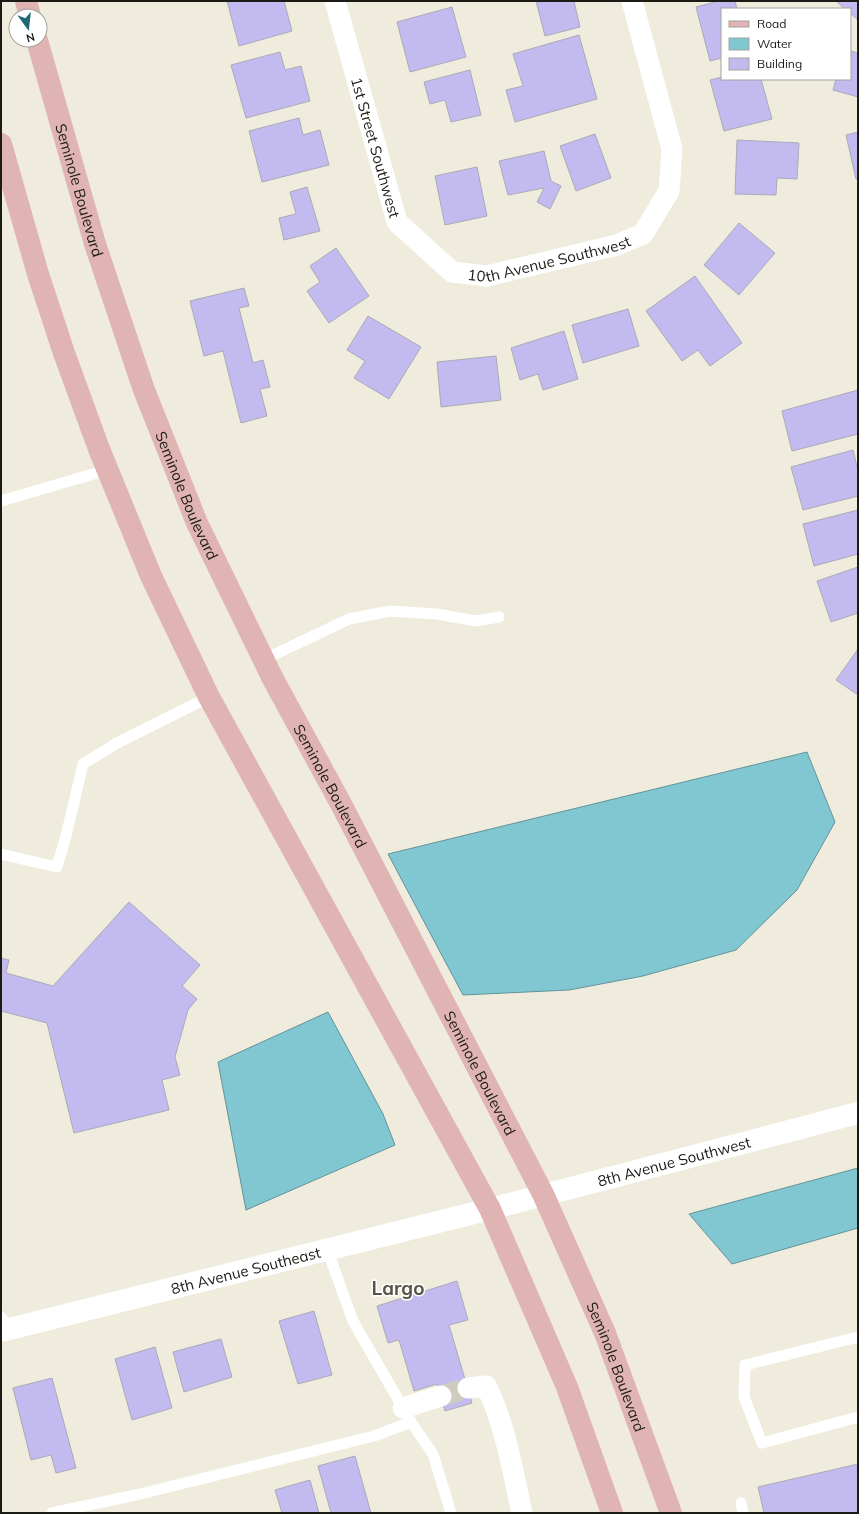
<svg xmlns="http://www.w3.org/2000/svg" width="859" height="1514" font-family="Mulish,sans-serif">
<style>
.water{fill:#81c7d2;stroke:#629399}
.building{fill:#c3bbef;stroke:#aba9b8}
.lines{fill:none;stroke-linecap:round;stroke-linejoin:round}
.street-tunnel{stroke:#cfccbf;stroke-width:21;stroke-dasharray:21 10;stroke-linecap:butt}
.lane{stroke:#fff;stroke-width:11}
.street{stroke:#fff;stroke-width:21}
.secondary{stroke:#fff;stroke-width:22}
.primary{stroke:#e0b4b2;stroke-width:22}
.labels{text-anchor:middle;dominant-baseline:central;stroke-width:3;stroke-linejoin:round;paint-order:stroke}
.street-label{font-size:15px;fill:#1b1a15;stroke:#fff}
.district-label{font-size:19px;font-weight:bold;fill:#555346;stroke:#fff}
</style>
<rect width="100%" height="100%" fill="#efecdd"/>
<g class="water">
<path d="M807,752l28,70 -38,68 -61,60 -93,26 -74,14 -106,5 -75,-141z"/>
<path d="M328,1012l55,102 12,31 -149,65 -28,-148z"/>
<path d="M858,1168v60l-126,36 -43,-50z"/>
</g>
<g class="building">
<path d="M227,1h57l8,30 -53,15z"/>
<path d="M536,1h38l6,26 -35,9z"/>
<path d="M719,1h16l2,8h-15v49l-12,3 -14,-54z"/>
<path d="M836,1h22v19l-8,-7v-4h-5z"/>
<path d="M452,7l14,50 -56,15 -13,-50z"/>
<path d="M579,35l18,64 -82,23 -9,-32 17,-4 -10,-32z"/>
<path d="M850,51l8,2v44l-25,-7 3,-11h14z"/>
<path d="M280,52l5,18 16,-4 9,35 -64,17 -15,-53z"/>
<path d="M470,70l11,45 -30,7 -6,-22 -15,4 -6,-22z"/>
<path d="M722,77v2h39l11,40 -48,12 -14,-51z"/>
<path d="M299,118l4,17 17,-5 9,35 -67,17 -13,-51z"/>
<path d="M858,132v47h-2l-10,-44z"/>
<path d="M595,134l16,44 -35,13 -16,-45z"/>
<path d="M737,140l62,3 -2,36 -20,-1 -1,17 -41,-1z"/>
<path d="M544,151l7,30 10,5 -11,23 -13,-7 7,-14 -36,7 -9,-34z"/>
<path d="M477,167l10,49 -42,9 -10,-49z"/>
<path d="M307,187l13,44 -36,9 -5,-22 17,-4 -6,-22z"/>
<path d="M739,223l36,30 -36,42 -35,-30z"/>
<path d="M336,248l33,48 -40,27 -22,-32 13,-9 -10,-16z"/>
<path d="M695,276l47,67 -32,23 -12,-16 -16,11 -36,-50z"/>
<path d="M244,288l5,18 -10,2 14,55 10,-3 7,27 -10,2 7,27 -26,7 -18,-72 -19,5 -14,-55z"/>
<path d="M628,309l11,37 -56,17 -11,-38z"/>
<path d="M368,316l53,31 -32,52 -35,-21 11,-17 -18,-11z"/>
<path d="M564,331l14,48 -35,11 -5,-16 -18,6 -9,-32z"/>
<path d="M496,356l5,44 -60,7 -4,-45z"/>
<path d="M858,390v44l-66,17 -10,-40z"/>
<path d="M853,450l5,21v25l-55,14 -12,-43z"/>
<path d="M858,510v44l-44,12 -11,-42z"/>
<path d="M858,567v46l-27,9 -14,-41z"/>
<path d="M858,649v46l-22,-15z"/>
<path d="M129,902l71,63 -18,21 15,13 -9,11 -13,47 5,18 -18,5 7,30 -95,23 -27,-110 -46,-12v-53l8,2 -3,13 47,13z"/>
<path d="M457,1281l11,39 -19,5 23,78 -27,8 -8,-27 -23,7 -15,-51 -11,3 -11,-37z"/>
<path d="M314,1311l18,64 -34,9 -19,-63z"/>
<path d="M221,1339l11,38 -48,15 -11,-40z"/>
<path d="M155,1347l17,61 -40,12 -17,-61z"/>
<path d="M52,1378l24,90 -20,5 -5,-18 -20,5 -18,-72z"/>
<path d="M355,1456l16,57h-40l-13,-47z"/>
<path d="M858,1464v49h-94l-6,-26z"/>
<path d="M310,1480l9,33h-37l-7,-23z"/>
</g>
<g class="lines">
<path class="street-tunnel" d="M441,1396l27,-8"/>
<g class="lane">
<path d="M1,501l106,-31"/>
<path d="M263,660l86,-41 41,-8 47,3 39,7 23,-4"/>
<path d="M1,854l56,13 9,-31 17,-72 34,-21 92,-46"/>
<path d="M327,1249l26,72 58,101 22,32 18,59"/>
<path d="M1,1317l9,12"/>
<path d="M858,1337l-113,28 -1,32 18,46 96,-26"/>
<path d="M741,1503l2,10"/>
<path d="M52,1513l88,-19 234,-58 37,-14"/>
</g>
<g class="street">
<path id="s1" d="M335,1l62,221 55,50 35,4 130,-31 26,-11 26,-43 3,-42 -40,-148"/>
<path d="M468,1388l18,-2c19,36 27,87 36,127"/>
<path d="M403,1408l38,-12"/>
</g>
<path class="secondary" id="s2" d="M1,1331l489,-122 368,-96"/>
<g class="primary">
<path d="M26,1l4,15"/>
<path id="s3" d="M37,40l58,204 49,146 53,133 76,156 68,125 202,390 62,139 66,180"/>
<path d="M1,144l37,130 26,79 35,96 52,127 58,121 281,512 77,178 45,126"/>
</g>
</g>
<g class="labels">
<g class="street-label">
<text stroke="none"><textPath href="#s1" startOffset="152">1st Street Southwest</textPath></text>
<text stroke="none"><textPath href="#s3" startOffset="156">Seminole Boulevard</textPath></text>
<text stroke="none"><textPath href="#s1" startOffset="403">10th Avenue Southwest</textPath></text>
<text stroke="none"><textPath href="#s3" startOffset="480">Seminole Boulevard</textPath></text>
<text stroke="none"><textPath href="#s3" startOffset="804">Seminole Boulevard</textPath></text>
<text stroke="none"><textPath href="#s3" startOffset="1128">Seminole Boulevard</textPath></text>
<text stroke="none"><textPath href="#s2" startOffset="694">8th Avenue Southwest</textPath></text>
<text stroke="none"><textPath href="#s2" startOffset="252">8th Avenue Southeast</textPath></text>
<text stroke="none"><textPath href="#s3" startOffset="1452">Seminole Boulevard</textPath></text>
</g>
<g class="district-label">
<text x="398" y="1288">Largo</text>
</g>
</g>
<rect width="859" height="1514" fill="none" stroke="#1b1a15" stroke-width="4"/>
<rect x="721" y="8" width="130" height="72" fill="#ffffff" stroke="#a4a3a1"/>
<rect x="729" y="21" width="20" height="6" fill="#e0b4b2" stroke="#a4a3a1"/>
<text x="757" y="28" font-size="12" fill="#1b1a15">Road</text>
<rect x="729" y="38" width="20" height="12" fill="#81c7d2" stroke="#a4a3a1"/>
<text x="757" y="48" font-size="12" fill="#1b1a15">Water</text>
<rect x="729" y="58" width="20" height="12" fill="#c3bbef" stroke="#a4a3a1"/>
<text x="757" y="68" font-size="12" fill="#1b1a15">Building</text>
<g transform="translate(28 28) rotate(165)"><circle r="19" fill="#ffffff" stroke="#a4a3a1"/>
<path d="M0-3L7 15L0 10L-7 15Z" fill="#216877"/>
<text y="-6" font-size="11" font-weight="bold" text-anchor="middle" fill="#1b1a15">N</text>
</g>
</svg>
